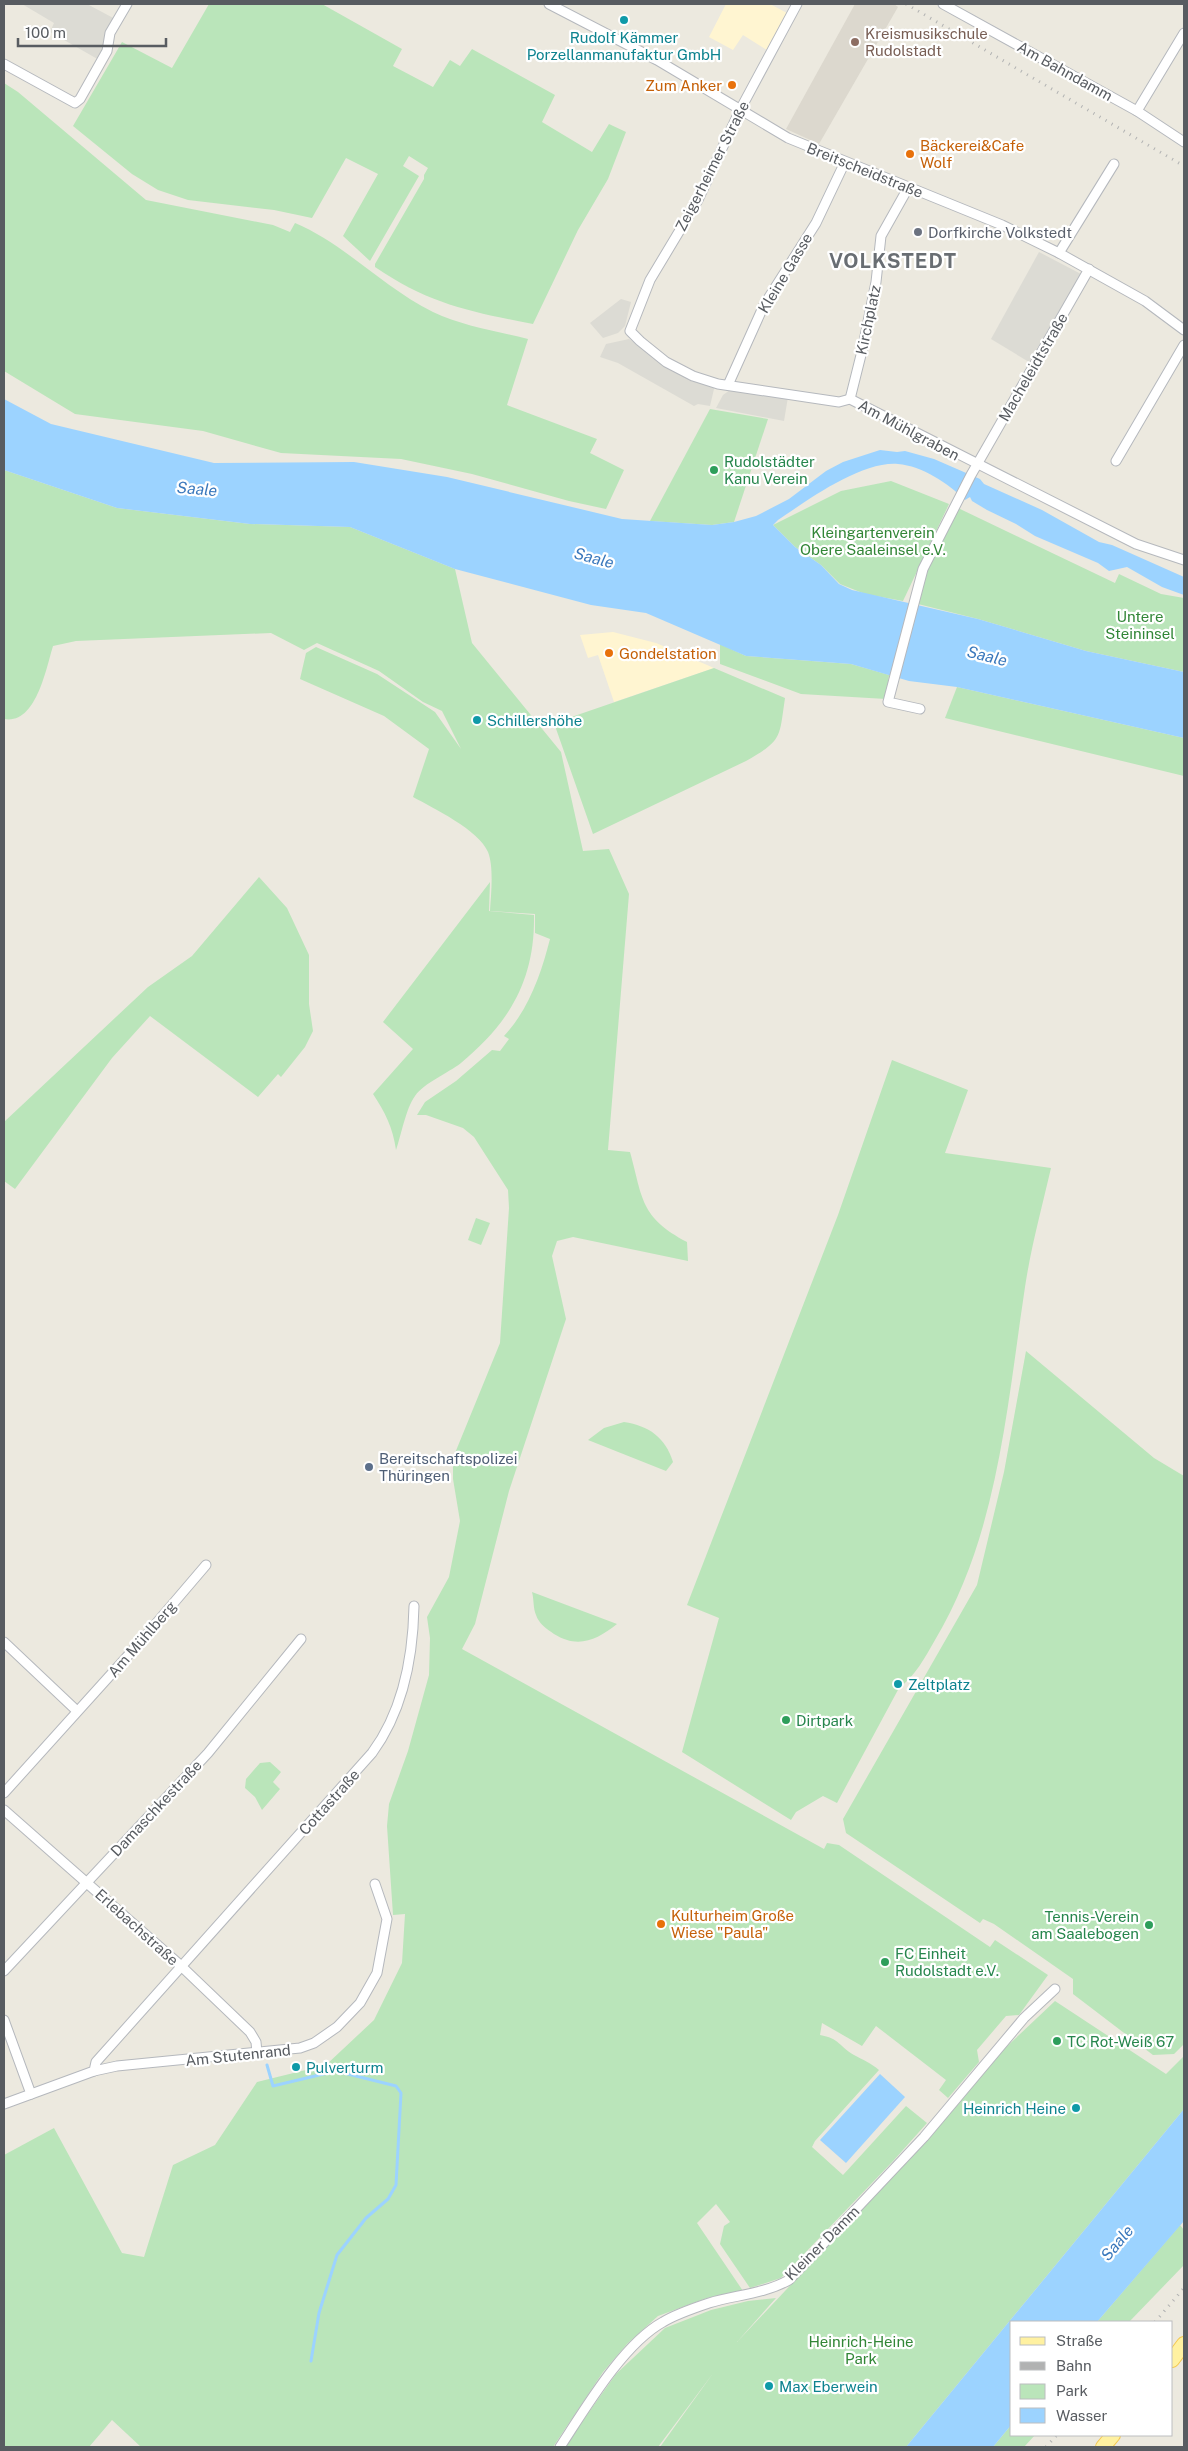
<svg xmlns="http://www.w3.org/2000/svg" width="1188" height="2451" font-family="'Public Sans',sans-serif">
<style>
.commercial{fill:#fff5d1}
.industrial{fill:#dcdbd4}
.education{fill:#dcd8ce}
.green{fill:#bae5ba}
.water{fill:#9cd3ff}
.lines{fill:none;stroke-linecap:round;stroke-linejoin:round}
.stream{stroke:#9cd3ff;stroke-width:3}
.minor-casing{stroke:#b5b8bd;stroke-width:11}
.primary-casing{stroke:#f5c84e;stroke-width:16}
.minor{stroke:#fff;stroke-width:9}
.primary{stroke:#fff1a1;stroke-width:14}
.rail{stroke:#b1b2b2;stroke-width:3;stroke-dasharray:1 6;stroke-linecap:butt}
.culture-dot{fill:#0f9aa8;stroke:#fff;stroke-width:2}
.education-dot{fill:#8d6e63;stroke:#fff;stroke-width:2}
.food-dot{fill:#e8710a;stroke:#fff;stroke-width:2}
.worship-dot{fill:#6b7280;stroke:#fff;stroke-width:2}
.leisure-dot{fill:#2e9e5b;stroke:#fff;stroke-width:2}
.service-dot{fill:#5c6f8a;stroke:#fff;stroke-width:2}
.labels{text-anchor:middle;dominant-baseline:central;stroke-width:4.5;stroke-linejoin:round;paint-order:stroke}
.education-label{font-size:15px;fill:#785e54;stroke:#fff;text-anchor:start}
.culture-label{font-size:15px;fill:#0d838f;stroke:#fff;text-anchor:start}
.street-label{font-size:15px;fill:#585c61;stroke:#fff}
.food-label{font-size:15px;fill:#c56008;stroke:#fff;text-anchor:start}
.worship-label{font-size:15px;fill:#5b616d;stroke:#fff;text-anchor:start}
.leisure-label{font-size:15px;fill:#27864d;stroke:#fff;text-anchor:start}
.park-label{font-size:15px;fill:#328637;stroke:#fff}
.service-label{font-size:15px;fill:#4e5e75;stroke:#fff;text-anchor:start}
.water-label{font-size:16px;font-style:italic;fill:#3a78bc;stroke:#fff}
.district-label{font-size:20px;font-weight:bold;letter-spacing:1px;fill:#696e73;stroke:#fff}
</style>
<rect width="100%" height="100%" fill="#ece9df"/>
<g class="commercial">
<path d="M726,4h44l17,9 -20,37 -24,-15 -10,15 -24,-13z"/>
<path d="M613,632l43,11 58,25 -100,34 -16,-47 -10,3 -8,-23z"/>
</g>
<g class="industrial">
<path d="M22,4h65l30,16 -16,41 -51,-29 4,-9z"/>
<path d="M1039,252l42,22 -52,88 -38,-23z"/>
<path d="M621,299l10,3 -6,24 -7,7 -15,5 -13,-15z"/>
<path d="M629,339l43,29 41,17 1,4 -4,17 -12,-2 -4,2 -76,-43 -18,-6 6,-13z"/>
<path d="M730,390l58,7 -4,24 -68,-13 7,-13z"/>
</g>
<path class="education" d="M855,4h39l4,3 -79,137 -33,-15z"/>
<g class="green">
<path d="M209,4h113l80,45 -9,17 40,21 17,-27 10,6 12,-17 83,46 -13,27 50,30 17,-28 17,8 -18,47 -30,51 -45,94c-62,-12 -104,-20 -158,-57v-3l49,-85v-4l4,-7 -19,-12 -6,10 16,10 -49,85 -27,-25 35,-62 -32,-16 -34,60 -38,-8 -86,-10 -30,-10 -26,-16 -59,-48 49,-84 50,26z"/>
<path d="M4,83l14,9 128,108 127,25 17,7 5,-9c50,21 89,65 138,89 29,14 64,19 95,27l-21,66 90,34 -7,14 34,17 -18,39 -37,-8 -97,-27 -71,-15 -120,-6 -78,-22 -128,-17 -71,-43z"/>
<path d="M710,409l58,10 -34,103 -22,3 -62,-4z"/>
<path d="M4,470l113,38 133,16 100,3 105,42 17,74 89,109 22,99 26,-2 20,45 -21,256 22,2c13,47 10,65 57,90l1,19 -115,-24 -16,4 -5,15 14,63 -57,172 -34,133 -13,25 362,200 3,-6 12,2 151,102 5,-7 53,35 -29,40 -13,1 -29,34 2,12 -31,36 -9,-8 7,-10 -70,-54 -14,20 -40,-23 -2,12c19,3 20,12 34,20 9,5 17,8 25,15l-64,71 -3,6 31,28 63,-69 21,17 -33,37 -113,118 -31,10 -30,-44 4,-18 6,-4 -14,-18 -19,19 46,68 -36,7 -49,18 -31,28 -24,28 -50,75h-412l-29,-27 -23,27h-85v-292l50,-27 68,125 22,4 29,-92 42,-20 42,-63 69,-17 48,-45 28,-57 3,-49 -12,1 -6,-89 2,-22 19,-53 21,-76 1,-37 -3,-21 22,-40 11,-56 -7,-42v-21l47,-115 9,-135 -1,-18 -34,-53 -11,-9 -37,-13h-9l8,-13 31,-21 36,-31 8,1 9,-12 -5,-3c25,-27 37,-62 46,-97l-15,-6v-19l-45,-3c1,-16 4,-44 -2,-59 -9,-22 -55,-44 -75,-55l16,-48 -45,-33 -84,-37 6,-26 10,-6 61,27 58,38 26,37 -19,-38 -19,-9 -44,-31 -62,-28 -13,7 -33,-17 -195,8 -23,5c-7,23 -17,79 -49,73z"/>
<path d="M891,481l58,23 -46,97 -38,-7 -25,-10 -19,-19 -26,-18 -22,-22 68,-34z"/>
<path d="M958,508l157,75 4,-9 42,20 23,4v74l-98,-21 -108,-32 -60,-15 8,-33z"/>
<path d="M720,644l26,12 105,8 38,11 -3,24 -85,-5 -81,-30z"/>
<path d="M714,668l71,30c-6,40 -2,42 -39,63l-153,73 -39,-111z"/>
<path d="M957,687l227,51v38l-239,-58z"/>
<path d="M259,877l28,31 22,47v49l4,27 -8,16 -24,30 -3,-3 -20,23 -108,-81 -38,42 -97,131 -11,-8v-59l144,-135 44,-31z"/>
<path d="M490,882l-1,29 45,4c1,65 -24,107 -73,148 -13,10 -37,20 -46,33 -9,12 -14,40 -19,54 -3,-22 -11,-38 -23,-56l40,-45 -30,-27z"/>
<path d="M892,1060l76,30 -23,63 106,15c-9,39 -20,79 -26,119 -18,119 -27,248 -90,353 -11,19 -19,35 -36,48l-62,115 -14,-7 -27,16 -5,8 -109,-68 37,-134 -32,-13 151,-390z"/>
<path d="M476,1218l14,5 -9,22 -13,-5z"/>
<path d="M1026,1351l128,107 30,18v568l-10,10 -21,1 -80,-61v-15l-79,-55 -11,-5 -3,4 -134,-90 -3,-14 134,-234 27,-113z"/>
<path d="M624,1422c25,4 41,15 49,40l-7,9 -78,-31 16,-12z"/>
<path d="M532,1592l85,32c-20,16 -39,25 -63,10 -7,-5 -15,-10 -18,-19 -3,-7 -2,-16 -4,-23z"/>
<path d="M270,1762l11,10 -8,10 7,7 -18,21 -7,-13 -10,-9 1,-9 14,-16z"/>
<path d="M1055,2001l111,73 18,-18v53l-278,338h-246l54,-75 -56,75h-94l52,-73 49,-46 46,-18 37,-9 28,-3 -39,44 158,-168 106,-122z"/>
<path d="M1180,2225l4,5v35l-55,57h-32z"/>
<path d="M1012,2424v11h23l-11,12h-31z"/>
</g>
<g class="water">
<path d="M4,399l47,25 163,39 140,-1 93,15 175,42 90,6 22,-3 22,-6 33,-17 37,-28 17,-9 37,-12 17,2 8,-1 29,8 46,20 4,5 58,26 57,32 13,3 72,32v18l-22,-8 -35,-20 -18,4 -11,-8 -63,-27 -19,-12 -29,-14 -15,-9 -2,-4 -5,3c-17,-17 -43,-34 -67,-36 -37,-3 -90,36 -120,56l-5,5 22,22 26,18 18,19 13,6 126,29 108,32 98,21v66l-227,-51 -48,-6 -58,-17 -105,-8 -100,-43 -55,-8 -136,-36 -105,-42 -100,-3 -133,-16 -113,-38z"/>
<path d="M880,2074l25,23 -59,66 -26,-23z"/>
<path d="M1184,2109v112l-87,101h-85v102l-19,23h-87z"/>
</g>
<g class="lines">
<path class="stream" d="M267,2065l6,21 63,-15 60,15 5,7 -5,92 -8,14 -22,19 -29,37 -18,58 -8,48"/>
<defs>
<g id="minor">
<path d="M549,4l108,56 131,78 214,87 57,28 86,48 39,29"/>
<path d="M797,4l-57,106 -42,90 -48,80 -20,51 10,10 26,21 27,14 25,8 121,18 11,-3 286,145 48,16"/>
<path d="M943,4l194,107 47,31"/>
<path d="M4,64l71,39 5,-4 27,-48 3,-18 17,-29"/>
<path d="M1137,111l47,-78"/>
<path d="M1059,253l55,-89"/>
<path d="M728,385l36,-80 52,-82 29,-61"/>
<path d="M850,399l12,-48 14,-69 5,-46 27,-48"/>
<path d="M1116,461l68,-116"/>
<path d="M920,709l-32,-7 35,-133 48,-94 118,-206"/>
<path d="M4,1642l73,69"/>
<path d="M4,1793l138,-153 64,-75"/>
<path d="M4,1810l176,155 70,67 6,10 1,11"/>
<path d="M4,1971l204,-218 93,-114"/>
<path d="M4,2020l27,74"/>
<path d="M94,2071l23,-5 183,-18 14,-5 23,-16 23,-24 17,-30 10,-54 -12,-35"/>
<path d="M4,2104l90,-33 2,-9 276,-309c31,-42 41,-95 42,-147"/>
<path d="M560,2447c25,-38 63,-103 103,-125 13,-8 31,-14 46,-19 26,-8 55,-9 80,-23l135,-143 100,-119 31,-29"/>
</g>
<g id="primary">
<path d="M1172,2360l12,-16"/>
<path d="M1103,2447l10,-12"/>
</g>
</defs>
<use href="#minor" class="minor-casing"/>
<use href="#primary" class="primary-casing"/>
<use href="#minor" class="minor"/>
<use href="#primary" class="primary"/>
<g class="rail">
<path d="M906,4l278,162"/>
<path d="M1155,2322l29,-34"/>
<path d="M1046,2447l11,-12"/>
</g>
</g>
<g class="culture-dot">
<circle cx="624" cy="20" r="5"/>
<circle cx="477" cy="720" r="5"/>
<circle cx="898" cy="1684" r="5"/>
<circle cx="296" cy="2067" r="5"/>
<circle cx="1076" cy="2108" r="5"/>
<circle cx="769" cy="2386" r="5"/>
</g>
<circle class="education-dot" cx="855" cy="42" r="5"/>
<g class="food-dot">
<circle cx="732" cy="85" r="5"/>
<circle cx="910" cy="154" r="5"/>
<circle cx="609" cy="653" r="5"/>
<circle cx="661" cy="1924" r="5"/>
</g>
<circle class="worship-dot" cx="918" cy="232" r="5"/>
<g class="leisure-dot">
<circle cx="714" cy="470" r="5"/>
<circle cx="786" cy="1720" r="5"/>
<circle cx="1149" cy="1925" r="5"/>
<circle cx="885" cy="1962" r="5"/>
<circle cx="1057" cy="2041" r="5"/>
</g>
<circle class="service-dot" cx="369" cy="1467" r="5"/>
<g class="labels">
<g class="education-label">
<text x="865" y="33">Kreismusikschule<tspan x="865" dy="17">Rudolstadt</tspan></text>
</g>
<g class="culture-label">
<text x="624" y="37" text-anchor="middle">Rudolf Kämmer<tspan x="624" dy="17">Porzellanmanufaktur GmbH</tspan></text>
<text x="487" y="720">Schillershöhe</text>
<text x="908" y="1684">Zeltplatz</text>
<text x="306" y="2067">Pulverturm</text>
<text x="1066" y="2108" text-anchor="end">Heinrich Heine</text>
<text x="779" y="2386">Max Eberwein</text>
</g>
<g class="street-label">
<text transform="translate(1065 71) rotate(29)">Am Bahndamm</text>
<text transform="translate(712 166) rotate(-63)">Zeigerheimer Straße</text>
<text transform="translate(865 170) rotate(22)">Breitscheidstraße</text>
<text transform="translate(785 273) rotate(-59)">Kleine Gasse</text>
<text transform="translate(868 320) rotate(-78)">Kirchplatz</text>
<text transform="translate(1033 367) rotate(-60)">Macheleidtstraße</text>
<text transform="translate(909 430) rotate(28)">Am Mühlgraben</text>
<text transform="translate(142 1639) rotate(-49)">Am Mühlberg</text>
<text transform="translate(329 1802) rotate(-48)">Cottastraße</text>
<text transform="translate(156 1808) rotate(-47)">Damaschkestraße</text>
<text transform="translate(137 1927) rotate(42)">Erlebachstraße</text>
<text transform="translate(238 2055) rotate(-6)">Am Stutenrand</text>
<text transform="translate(822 2243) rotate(-45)">Kleiner Damm</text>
</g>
<g class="food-label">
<text x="722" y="85" text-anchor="end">Zum Anker</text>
<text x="920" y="145">Bäckerei&amp;Cafe<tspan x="920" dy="17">Wolf</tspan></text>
<text x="619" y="653">Gondelstation</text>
<text x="671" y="1915">Kulturheim Große<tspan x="671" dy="17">Wiese "Paula"</tspan></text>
</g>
<g class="worship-label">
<text x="928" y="232">Dorfkirche Volkstedt</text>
</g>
<g class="leisure-label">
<text x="724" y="461">Rudolstädter<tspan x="724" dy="17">Kanu Verein</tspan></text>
<text x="796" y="1720">Dirtpark</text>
<text x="1139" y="1916" text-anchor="end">Tennis-Verein<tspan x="1139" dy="17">am Saalebogen</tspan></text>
<text x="895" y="1953">FC Einheit<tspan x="895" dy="17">Rudolstadt e.V.</tspan></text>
<text x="1067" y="2041">TC Rot-Weiß 67</text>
</g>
<g class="park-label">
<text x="873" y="532">Kleingartenverein<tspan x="873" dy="17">Obere Saaleinsel e.V.</tspan></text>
<text x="1140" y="616">Untere<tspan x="1140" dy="17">Steininsel</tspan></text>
<text x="861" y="2341">Heinrich-Heine<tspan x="861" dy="17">Park</tspan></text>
</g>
<g class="service-label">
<text x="379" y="1458">Bereitschaftspolizei<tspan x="379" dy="17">Thüringen</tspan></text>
</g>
<g class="water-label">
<text transform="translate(197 489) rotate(5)">Saale</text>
<text transform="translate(594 558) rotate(15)">Saale</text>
<text transform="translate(987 656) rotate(14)">Saale</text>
<text transform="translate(1117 2243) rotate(-50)">Saale</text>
</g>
<g class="district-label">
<text x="893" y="261">VOLKSTEDT</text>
</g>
</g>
<rect width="1188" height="2451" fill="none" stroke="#585c61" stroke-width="10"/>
<rect x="1010" y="2321" width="162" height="115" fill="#ffffff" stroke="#bcbec0"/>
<rect x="1020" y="2337" width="25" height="8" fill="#fff1a1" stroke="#bcbec0"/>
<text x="1056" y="2346" font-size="15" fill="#585c61">Straße</text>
<rect x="1020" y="2362" width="25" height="8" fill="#b1b2b2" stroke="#bcbec0"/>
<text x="1056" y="2371" font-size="15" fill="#585c61">Bahn</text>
<rect x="1020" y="2384" width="25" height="15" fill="#bae5ba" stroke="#bcbec0"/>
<text x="1056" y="2396" font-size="15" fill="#585c61">Park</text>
<rect x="1020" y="2408" width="25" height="15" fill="#9cd3ff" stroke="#bcbec0"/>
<text x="1056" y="2421" font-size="15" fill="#585c61">Wasser</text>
<path d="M18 38v8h148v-8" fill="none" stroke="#585c61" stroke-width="2.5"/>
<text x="25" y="38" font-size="15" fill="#585c61" stroke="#ffffff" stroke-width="4" paint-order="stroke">100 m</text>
</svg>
